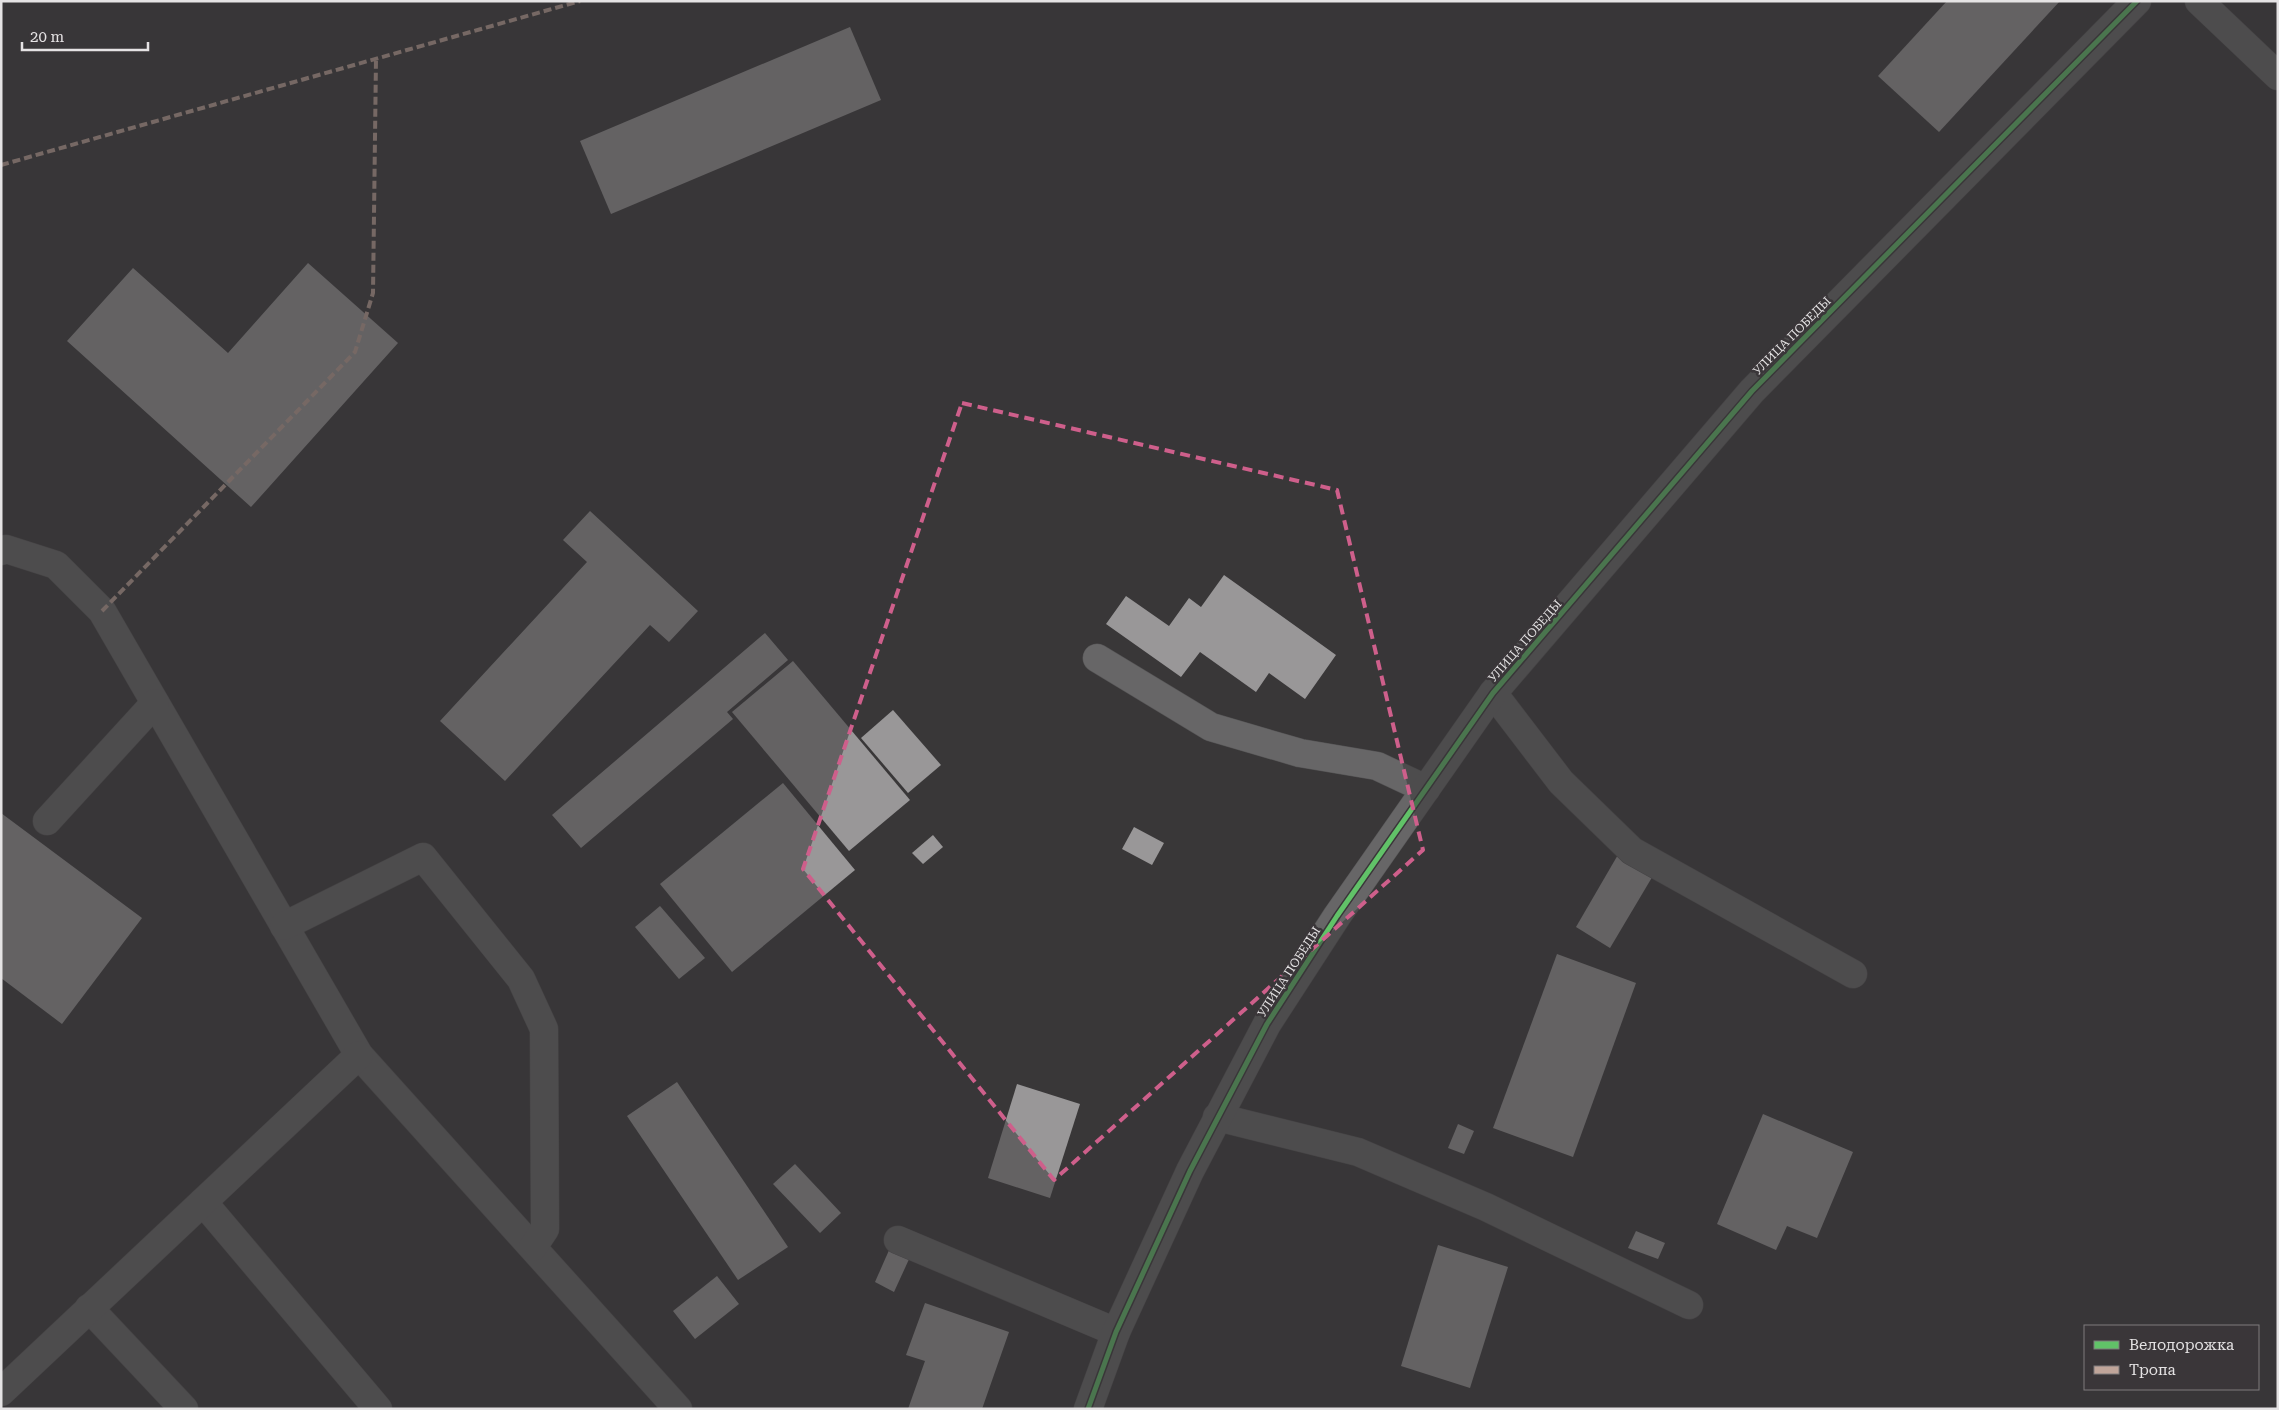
<svg xmlns="http://www.w3.org/2000/svg" width="2279" height="1410" font-family="'Roboto Serif',serif">
<style>
.building{fill:#999798}
.lines{fill:none;stroke-linecap:round;stroke-linejoin:round}
.minor-casing{stroke:#545354;stroke-width:29}
.minor{stroke:#676667;stroke-width:28}
.quiet{stroke:#c0a59a;stroke-width:4;stroke-dasharray:8 4;stroke-linecap:butt}
.cycleway-casing{stroke:#3a3639;stroke-width:8}
.cycleway{stroke:#61c268;stroke-width:5}
.marked{fill:none;stroke:#ce5f8b;stroke-width:4;stroke-dasharray:10 6;stroke-linejoin:round}
.labels{text-anchor:middle;dominant-baseline:central;stroke-width:5;stroke-linejoin:round;paint-order:stroke}
.street-label{font-size:12px;fill:#e5e3e4;stroke:#3a3639}
</style>
<rect width="100%" height="100%" fill="#393738"/>
<g class="building">
<path d="M1947,1h113l-121,131 -61,-56z"/>
<path d="M850,27l31,73 -270,114 -31,-73z"/>
<path d="M308,263l90,80 -147,164 -184,-166 66,-73 95,85z"/>
<path d="M590,511l108,100 -29,31 -19,-17 -145,156 -65,-60 147,-159 -24,-22z"/>
<path d="M1224,575l112,80 -31,44 -36,-26 -13,19 -56,-40 -19,25 -75,-53 20,-28 43,30 20,-28 12,9z"/>
<path d="M765,633l23,27 -61,52 6,7 -152,129 -29,-33z"/>
<path d="M793,661l117,139 -61,51 -117,-139z"/>
<path d="M893,710l48,55 -33,28 -47,-55z"/>
<path d="M783,783l72,87 -123,102 -72,-88z"/>
<path d="M1,813l141,105 -80,106 -61,-46z"/>
<path d="M1134,827l30,16 -12,22 -30,-16z"/>
<path d="M933,835l10,12 -20,17 -11,-11z"/>
<path d="M1619,853l35,21 -44,74 -34,-21z"/>
<path d="M660,906l45,52 -26,21 -44,-52z"/>
<path d="M1557,954l79,29 -63,174 -80,-29z"/>
<path d="M677,1082l111,165 -50,33 -111,-164z"/>
<path d="M1017,1084l63,20 -30,94 -62,-20z"/>
<path d="M1763,1114l90,38 -36,86 -30,-12 -11,24 -59,-26z"/>
<path d="M1458,1124l16,7 -10,23 -16,-6z"/>
<path d="M795,1164l46,49 -21,20 -47,-49z"/>
<path d="M1636,1231l29,12 -7,16 -30,-11z"/>
<path d="M1438,1245l70,22 -38,121 -69,-22z"/>
<path d="M890,1248l20,9 -16,35 -19,-10z"/>
<path d="M717,1276l22,28 -44,35 -22,-28z"/>
<path d="M925,1303l84,29 -27,77h-74l17,-48 -19,-6z"/>
</g>
<g class="lines">
<defs>
<g id="minor">
<path d="M2199,1l79,75"/>
<path d="M1,551l5,-2 50,16 46,46 257,444 319,354"/>
<path d="M1097,658l114,69 89,26 77,13 49,23"/>
<path d="M1493,693l68,89 71,69 221,123"/>
<path d="M47,821l108,-118"/>
<path d="M284,926l139,-69 98,122 23,50 1,200 -12,18"/>
<path d="M1217,1117l141,35 128,55 203,98"/>
<path d="M203,1202l175,207"/>
<path d="M898,1240l218,92"/>
<path d="M89,1308l95,101"/>
<path d="M1,1392l358,-337"/>
<path d="M1088,1409l28,-77 74,-161 77,-147 70,-108 156,-223 259,-302 385,-390"/>
</g>
</defs>
<use href="#minor" class="minor-casing"/>
<use href="#minor" class="minor"/>
<g class="quiet">
<path d="M1,165l579,-164"/>
<path d="M102,611l253,-259 18,-59 3,-234"/>
</g>
<defs>
<path id="cycleway" d="M1088,1409l28,-77 74,-161 77,-147 70,-108 156,-223 259,-302 385,-390"/>
</defs>
<use href="#cycleway" class="cycleway-casing"/>
<use href="#cycleway" class="cycleway"/>
</g>
<path d="M0 0H2279V1410H0ZM962,403l375,87 86,360 -369,330 -251,-311z" fill="#393738" fill-opacity=".55" fill-rule="evenodd"/>
<path class="marked" d="M962,403l375,87 86,360 -369,330 -251,-311z"/>
<g class="labels">
<g class="street-label">
<text transform="translate(1792 336) rotate(-45)">УЛИЦА ПОБЕДЫ</text>
<text transform="translate(1525 641) rotate(-49)">УЛИЦА ПОБЕДЫ</text>
<text transform="translate(1289 972) rotate(-57)">УЛИЦА ПОБЕДЫ</text>
</g>
</g>
<rect width="2279" height="1410" fill="none" stroke="#e5e3e4" stroke-width="5"/>
<rect x="2084" y="1325" width="175" height="65" fill="#3a3639" stroke="#7e7b7d"/>
<rect x="2094" y="1341" width="25" height="8" fill="#61c268" stroke="#7e7b7d"/>
<text x="2129" y="1350" font-size="15" fill="#e5e3e4">Велодорожка</text>
<rect x="2094" y="1366" width="25" height="8" fill="#c0a59a" stroke="#7e7b7d"/>
<text x="2129" y="1375" font-size="15" fill="#e5e3e4">Тропа</text>
<path d="M22 42v8h126v-8" fill="none" stroke="#e5e3e4" stroke-width="2.5"/>
<text x="30" y="42" font-size="15" fill="#e5e3e4" stroke="#3a3639" stroke-width="4" paint-order="stroke">20 m</text>
</svg>
